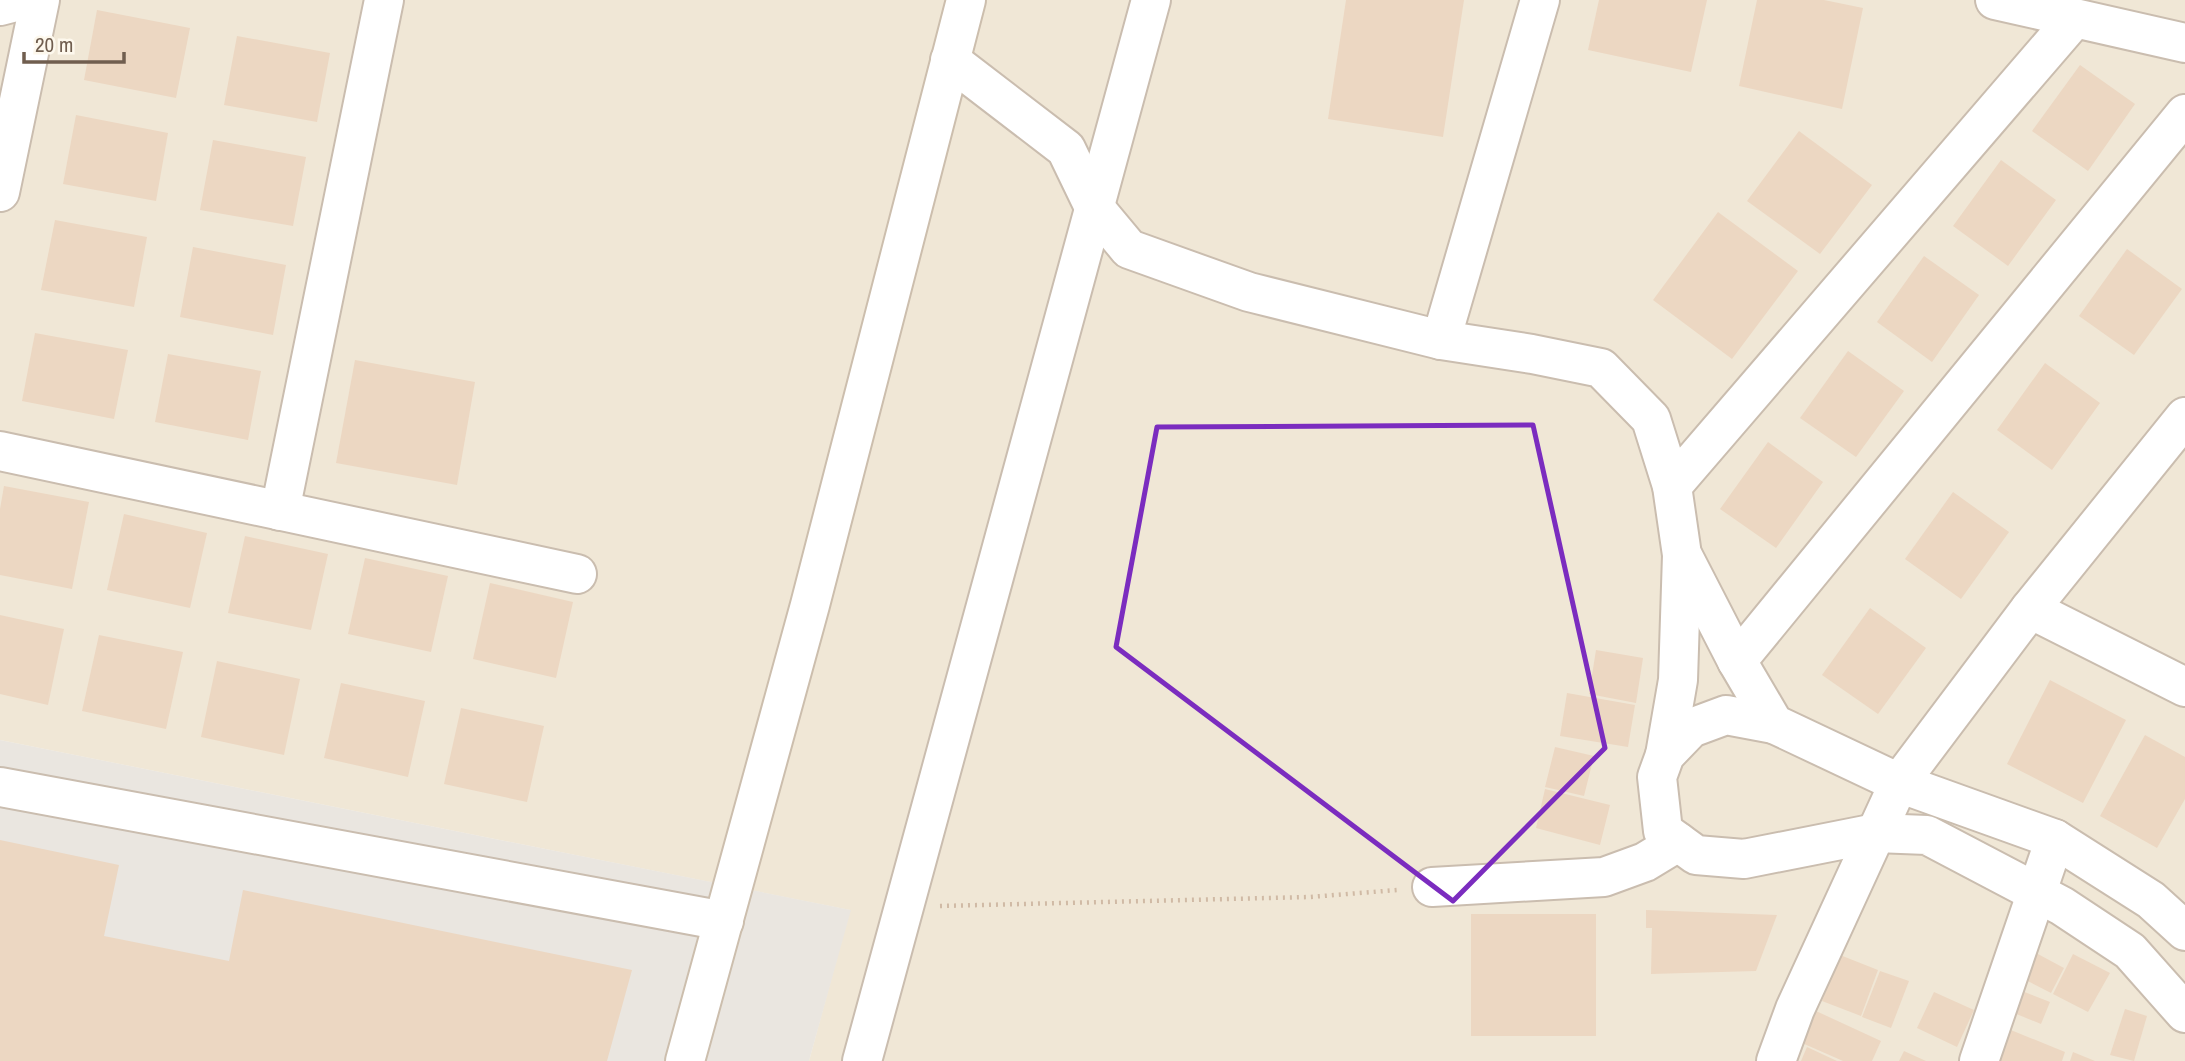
<svg xmlns="http://www.w3.org/2000/svg" width="2185" height="1061" font-family="'Archivo Narrow',sans-serif">
<style>
.residential{fill:#f0e7d6}
.industrial{fill:#eae6e0}
.building{fill:#ecd7c2}
.lines{fill:none;stroke-linecap:round;stroke-linejoin:round}
.street-casing{stroke:#cabdaf;stroke-width:42}
.secondary-casing{stroke:#ccbead;stroke-width:42}
.path{stroke:#d0baa5;stroke-width:4.5;stroke-dasharray:2 5;stroke-linecap:butt}
.street{stroke:#fff;stroke-width:38}
.secondary{stroke:#fff;stroke-width:38}
.marked{fill:none;stroke:#7b2cbf;stroke-width:5;stroke-linejoin:round}
</style>
<rect width="100%" height="100%" fill="#faf4e7"/>
<path class="residential" d="M0,0h2185v1061h-1376l41,-151 -850,-170z"/>
<path class="industrial" d="M0,740l851,170 -42,151h-809z"/>
<g class="building">
<path d="M1346,0h118l-21,137 -115,-18z"/>
<path d="M1599,0h108l-16,72 -103,-22z"/>
<path d="M1757,0h67l39,8 -21,101 -103,-23z"/>
<path d="M97,10l93,18 -14,70 -92,-18z"/>
<path d="M237,36l93,17 -13,69 -93,-17z"/>
<path d="M2080,65l55,39 -47,67 -56,-40z"/>
<path d="M76,115l92,18 -12,68 -93,-17z"/>
<path d="M1799,131l73,54 -52,69 -73,-53z"/>
<path d="M213,140l93,17 -13,69 -93,-16z"/>
<path d="M2001,160l55,40 -48,66 -55,-40z"/>
<path d="M1718,212l80,59 -66,88 -79,-59z"/>
<path d="M55,220l92,17 -13,70 -93,-17z"/>
<path d="M193,247l93,18 -13,70 -93,-18z"/>
<path d="M2127,249l55,40 -48,66 -55,-39z"/>
<path d="M1924,256l55,39 -47,67 -55,-40z"/>
<path d="M35,333l93,17 -14,69 -92,-18z"/>
<path d="M1848,351l56,40 -48,66 -56,-39z"/>
<path d="M168,354l93,17 -13,69 -93,-18z"/>
<path d="M355,360l120,22 -18,103 -121,-22z"/>
<path d="M2045,363l55,40 -48,67 -55,-40z"/>
<path d="M1768,442l55,40 -47,66 -56,-39z"/>
<path d="M4,486l85,16 -17,87 -72,-14v-66z"/>
<path d="M1953,492l56,40 -48,67 -56,-40z"/>
<path d="M124,514l83,19 -17,75 -83,-18z"/>
<path d="M245,536l83,18 -17,76 -83,-17z"/>
<path d="M365,558l83,18 -17,76 -83,-18z"/>
<path d="M490,583l83,19 -17,76 -83,-19z"/>
<path d="M1870,608l56,40 -48,66 -56,-39z"/>
<path d="M0,615l64,14 -16,76 -48,-11z"/>
<path d="M99,635l84,17 -17,77 -84,-18z"/>
<path d="M1596,650l47,8 -7,45 -47,-9z"/>
<path d="M217,661l83,18 -16,76 -83,-18z"/>
<path d="M2050,680l76,40 -43,83 -76,-39z"/>
<path d="M341,683l84,18 -17,76 -84,-19z"/>
<path d="M1567,693l68,12 -7,42 -68,-11z"/>
<path d="M461,708l83,18 -17,76 -83,-18z"/>
<path d="M2145,735l40,22v42l-28,49 -57,-32z"/>
<path d="M1555,747l39,9 -10,40 -39,-9z"/>
<path d="M1545,789l65,16 -10,40 -64,-17z"/>
<path d="M0,840l119,25 -15,71 125,25 14,-71 389,80 -25,91h-607z"/>
<path d="M1646,910l131,5 -21,56 -105,3 1,-46h-6z"/>
<rect x="1471" y="914" width="125" height="122"/>
<path d="M2036,953l28,15 -13,25 -29,-15z"/>
<path d="M2073,954l37,19 -22,39 -35,-18z"/>
<path d="M1840,955l38,15 -17,46 -39,-15z"/>
<path d="M1880,971l29,10 -18,47 -29,-11z"/>
<path d="M2017,989l33,13 -9,22 -32,-13z"/>
<path d="M1934,992l40,18 -17,37 -40,-19z"/>
<path d="M2125,1009l22,7 -13,45 -24,-6z"/>
<path d="M1816,1011l65,30 -9,20h-29l-41,-18z"/>
<path d="M2001,1026l64,26 -3,9h-72z"/>
<path d="M1807,1047l30,14h-36z"/>
<path d="M1904,1051l22,10h-27z"/>
<path d="M2073,1052l22,9h-25z"/>
</g>
<g class="lines">
<defs>
<g id="street">
<path d="M1995,0l190,43"/>
<path d="M0,6l23,-6"/>
<path d="M950,60l116,89 28,58 35,42 120,43 192,48 91,14 69,14 50,51 21,67 10,69 -4,125 -13,75"/>
<path d="M0,192l40,-192"/>
<path d="M1441,340l99,-340"/>
<path d="M0,451l577,123"/>
<path d="M1672,486l402,-467"/>
<path d="M280,511l104,-511"/>
<path d="M1684,558l53,103 37,63 125,59 156,56 96,61 34,31"/>
<path d="M2030,609l155,-192"/>
<path d="M1737,661l448,-547"/>
<path d="M1774,724l-48,-9 -35,13 -26,27 -8,22 6,54 33,24 48,4 132,-26 51,2 135,71 68,45 55,62"/>
<path d="M0,787l724,134"/>
<path d="M1432,887l172,-10 41,-15 33,-20"/>
<path d="M862,1061l289,-1061"/>
<path d="M1776,1061l19,-52 104,-226 131,-174 155,78"/>
<path d="M1979,1061l76,-222"/>
</g>
<path id="secondary" d="M685,1061l125,-456 156,-605"/>
</defs>
<use href="#street" class="street-casing"/>
<use href="#secondary" class="secondary-casing"/>
<path class="path" d="M940,906l370,-9 87,-7"/>
<use href="#street" class="street"/>
<use href="#secondary" class="secondary"/>
</g>
<path class="marked" d="M1533,425l72,323 -152,153 -337,-254 41,-220z"/>
<path d="M24 52v10h100v-10" fill="none" stroke="#705e4f" stroke-width="3.5"/>
<text x="35" y="52" font-size="21" fill="#705e4f" stroke="#fdf8ed" stroke-width="5" paint-order="stroke">20 m</text>
</svg>
